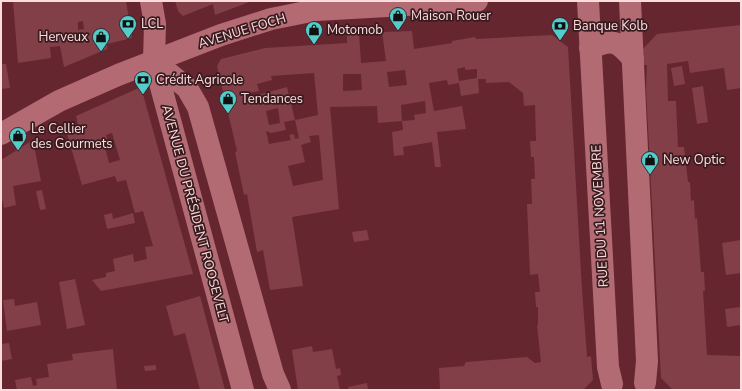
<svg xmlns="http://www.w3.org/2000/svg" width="742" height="391" font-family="'Nunito Sans',sans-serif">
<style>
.building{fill:#823f48;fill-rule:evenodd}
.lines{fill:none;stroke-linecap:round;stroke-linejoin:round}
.street{stroke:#b36b73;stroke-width:22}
.secondary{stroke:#b46a72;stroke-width:22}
.labels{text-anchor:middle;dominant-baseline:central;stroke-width:3.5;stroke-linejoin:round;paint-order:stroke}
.poi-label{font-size:13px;fill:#fddcde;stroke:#381b1f;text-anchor:start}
.street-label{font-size:13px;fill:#fddcde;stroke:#381b1f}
</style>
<rect width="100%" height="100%" fill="#652630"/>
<g class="building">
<path d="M13,1h113l6,37 -25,6v5l-43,18 -4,-21 -10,1 1,11 -33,5zM83,21l1,8 -6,1v-8z"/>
<path d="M175,1h77l-37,14 -2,-11 -30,12 -5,-5z"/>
<path d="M741,25v63l-14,2 -3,-22 -34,5 -2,-12 -21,3 1,37h8l2,46h6l4,35h2l1,19 3,-1 1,19 2,-1 4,54h3l1,19h-2l4,64 34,1v34h-68l-12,-12 -15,-289 1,-24h-3l-1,-16 14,-15z"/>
<path d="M412,31l2,18 38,-6v-2l23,-4 1,2 76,-4 16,12 14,242 5,68 4,-1 2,24 -10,10h-143l-1,-22 25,-2 2,-4 61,-5 8,6 6,-1 -4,-37h1v-18h-2l-1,-15h5l-2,-18 -8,1 -3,-71h5l-1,-25h4l-1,-22h-3l-1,-16h6l-1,-36 -11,1 -1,-13 -14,-11 -23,1v-4h-8l1,14 -18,3 -2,-13 -11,2 -1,-5 -18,3 5,28 28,-5 4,23 -29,3 4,35h-6l-3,-25 -29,5 1,8 -10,1 -2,-24 11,-2 -1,-9 13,-1 -1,-5 12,-2 -1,-12 -24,4 1,16 -24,2 -1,-17 -47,1 9,102 -47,8 11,69 -33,4 -7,-40 -6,2 -10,-58 -3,1 -9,-43 2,-1 -20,-85 4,-7 44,-11 82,-5v-8l12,-2 2,30 25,-2 -4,-29zM465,67v3l12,-1v9l-18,3 -2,-12zM405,70l2,15 -18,2 -2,-15zM314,73l4,42 -23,5 4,18 -4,1 -1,-5 -5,1 2,5 -22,4 -3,-13 5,2 15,-3 -2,-8 11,-2 -8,-33 -37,10 -1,-4 10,-2 -2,-7 15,-4 -1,-4zM343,74h18l1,16 -19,1zM278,108l2,15 -11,2 -3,-14zM319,135l4,45 -30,6 -5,-20 17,-4 -4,-17 10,-3 -2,-6z"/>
<path d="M1,64h5l4,24 -9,1z"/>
<path d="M682,66l3,18 -11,2 -3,-18z"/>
<path d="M703,86l5,36 -11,2 -5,-36z"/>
<path d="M141,87l52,187 -92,17 -9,-11 14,-3v-4l9,-2 -2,-12 20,-5 1,8 13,-3 -2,-12 8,-1 -10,-35 -8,2 -9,-33 -9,2 -2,-6 -33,9 -15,-51 16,-2 -1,-2h-3l-3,-14zM112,133l8,27 -11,3 -5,-20 4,-1 -2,-7z"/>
<path d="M33,140l8,41 -28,5 3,19 -12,3 -3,-13v-35z"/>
<path d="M42,190l4,19 -6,1 -4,-19z"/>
<path d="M112,213l1,6 20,-6 2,10 -28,6 -3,-14z"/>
<path d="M367,230l2,10 -15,2 -2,-10z"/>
<path d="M741,240v33l-15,2 -4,-32z"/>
<path d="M75,279l10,46 -18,4 -8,-47z"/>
<path d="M200,296l8,30 17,64h-25l-15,-57 -11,3 -8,-30z"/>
<path d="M14,299l1,7 22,-4 4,23 -34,6 -4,-31z"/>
<path d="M741,307v18l-14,2 -2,-18z"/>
<path d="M9,343l3,16 -11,2v-17z"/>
<path d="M312,346l1,6 19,-3 4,20 4,-1 1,7 -4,1 3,14h-42l-6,-40z"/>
<path d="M113,349l4,41h-100l-2,-10 16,-3 2,9 4,-1 -1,-6 13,-2 -2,-13 26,-4 -1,-6z"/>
<path d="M156,365v5l-11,1 -1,-5z"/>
<path d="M367,383l1,6 -19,1 -1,-3z"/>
</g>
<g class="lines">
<g class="street">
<path d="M588,1l20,366 4,17"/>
<path d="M630,1l17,360 -2,22"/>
<path d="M590,48c23,-9 27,-8 43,11"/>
<path d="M154,61l33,27 11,19 75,267 7,16"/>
<path d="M154,61l89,329"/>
</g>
<g class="secondary">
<path d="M151,1l4,23 -1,37"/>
<path d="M1,134l58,-33 59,-26 103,-40 50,-16 45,-9 161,-9"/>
</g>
</g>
<defs>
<symbol id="shop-pin" viewBox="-11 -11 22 30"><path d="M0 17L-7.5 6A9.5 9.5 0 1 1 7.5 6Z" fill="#53cdca" stroke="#381b1f"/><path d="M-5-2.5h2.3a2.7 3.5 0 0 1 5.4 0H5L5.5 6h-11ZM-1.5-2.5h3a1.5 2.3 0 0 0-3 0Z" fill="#111"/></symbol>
<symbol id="bank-pin" viewBox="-11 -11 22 30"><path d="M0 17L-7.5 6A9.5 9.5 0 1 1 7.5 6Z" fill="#53cdca" stroke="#381b1f"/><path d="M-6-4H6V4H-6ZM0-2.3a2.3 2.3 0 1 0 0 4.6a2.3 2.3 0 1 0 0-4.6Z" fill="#111"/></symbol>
</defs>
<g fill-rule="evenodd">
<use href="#shop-pin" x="388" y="6" width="20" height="27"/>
<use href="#bank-pin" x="118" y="14" width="20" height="27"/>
<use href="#bank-pin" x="550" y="16" width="20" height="27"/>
<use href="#shop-pin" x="304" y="20" width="20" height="27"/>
<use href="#shop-pin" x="91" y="27" width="20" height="27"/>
<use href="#bank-pin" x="133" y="70" width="20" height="27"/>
<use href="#shop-pin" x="218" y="89" width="20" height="27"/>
<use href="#shop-pin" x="8" y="126" width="20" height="27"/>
<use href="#shop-pin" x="640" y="150" width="20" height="27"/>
</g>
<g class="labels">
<g class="poi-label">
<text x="411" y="16">Maison Rouer</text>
<text x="141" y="24">LCL</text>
<text x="573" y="26">Banque Kolb</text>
<text x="327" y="30">Motomob</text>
<text x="88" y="37" text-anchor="end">Herveux</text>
<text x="156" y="80">Crédit Agricole</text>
<text x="241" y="99">Tendances</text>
<text x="31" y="129">Le Cellier<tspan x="31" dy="15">des Gourmets</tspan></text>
<text x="663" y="160">New Optic</text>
</g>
<g class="street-label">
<text transform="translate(242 31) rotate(-17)">AVENUE FOCH</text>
<text transform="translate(195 214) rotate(75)">AVENUE DU PRÉSIDENT ROOSEVELT</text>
<text transform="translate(600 216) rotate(-93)">RUE DU 11 NOVEMBRE</text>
</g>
</g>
<rect width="742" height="391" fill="none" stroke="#fddcde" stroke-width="4"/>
</svg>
